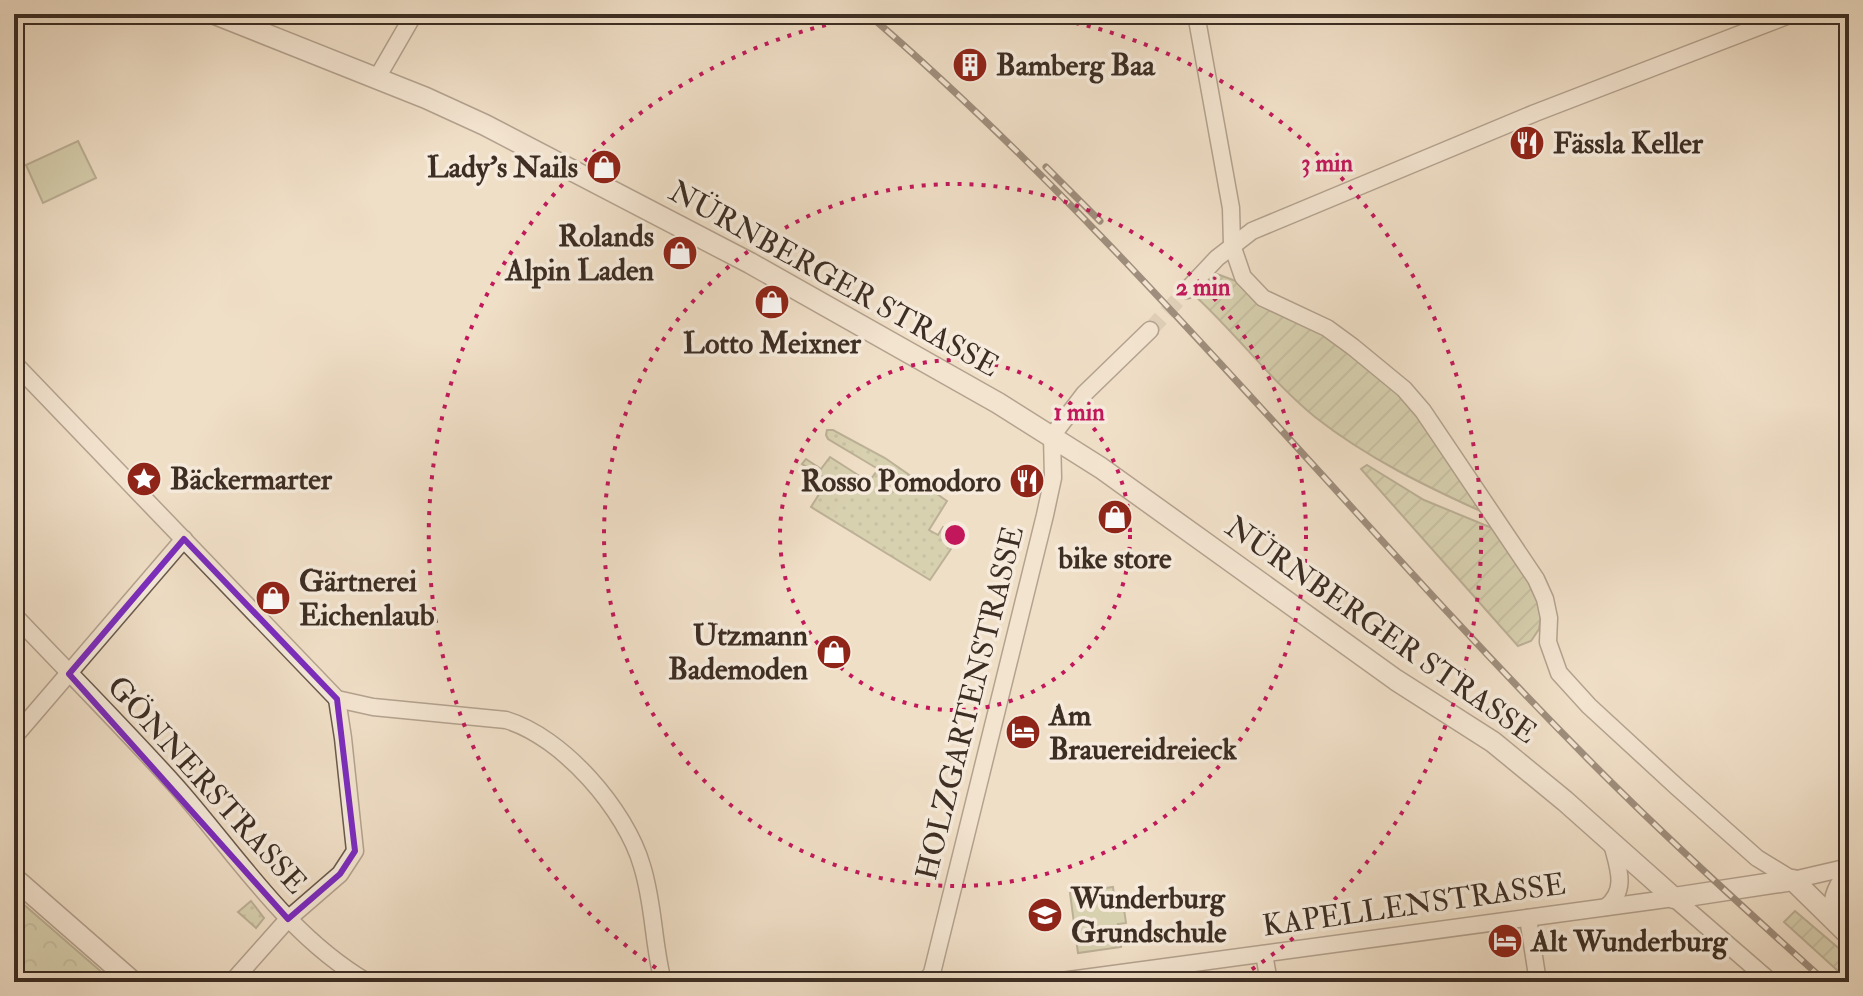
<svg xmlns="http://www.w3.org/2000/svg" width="1863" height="996" font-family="'IM FELL Double Pica',serif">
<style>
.grass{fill:url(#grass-dots);stroke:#7c785c;stroke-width:2}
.forest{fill:url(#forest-crowns);stroke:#7c785c;stroke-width:2}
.garden{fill:url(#garden-furrows);stroke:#7c785c;stroke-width:2}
.pitch{fill:#bac195;stroke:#7c785c;stroke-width:2}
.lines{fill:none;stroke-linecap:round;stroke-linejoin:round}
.minor-tunnel{stroke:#ccbca6;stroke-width:16;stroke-dasharray:16 8;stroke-linecap:butt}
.minor-casing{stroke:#6a5a4d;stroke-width:19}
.tertiary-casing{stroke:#6a5a4d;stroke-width:23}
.minor{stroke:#f5eadb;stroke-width:16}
.tertiary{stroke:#f5eadb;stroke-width:20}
.rail-casing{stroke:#3d2e24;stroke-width:7}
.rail{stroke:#f5eadb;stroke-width:4;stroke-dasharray:12;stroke-linecap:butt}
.marked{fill:none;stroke:#7b2cbf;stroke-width:6;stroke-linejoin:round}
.ring{fill:none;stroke:#c2185b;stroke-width:4;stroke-dasharray:4 8}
.labels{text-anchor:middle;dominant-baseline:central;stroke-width:7;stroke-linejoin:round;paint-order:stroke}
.poi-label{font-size:30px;font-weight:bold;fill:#3d2e24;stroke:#f5eadb;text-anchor:start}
.street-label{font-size:30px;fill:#3d2e24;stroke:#f5eadb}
.centre{fill:#c2185b;stroke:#f5eadb;stroke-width:4}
.ring-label{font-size:24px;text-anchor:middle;font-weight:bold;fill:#c2185b;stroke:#f5eadb;stroke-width:7;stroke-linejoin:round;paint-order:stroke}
</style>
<defs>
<pattern id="grass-dots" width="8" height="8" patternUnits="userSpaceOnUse" patternTransform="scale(2)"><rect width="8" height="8" fill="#bac195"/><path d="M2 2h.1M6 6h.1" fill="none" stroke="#989d79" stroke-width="1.8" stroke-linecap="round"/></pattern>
<pattern id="forest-crowns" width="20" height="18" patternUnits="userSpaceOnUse" patternTransform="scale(2)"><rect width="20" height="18" fill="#bac195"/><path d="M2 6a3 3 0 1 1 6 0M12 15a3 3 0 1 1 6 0" fill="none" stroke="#989d79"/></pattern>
<pattern id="garden-furrows" width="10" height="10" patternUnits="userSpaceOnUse" patternTransform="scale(2)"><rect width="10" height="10" fill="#bac195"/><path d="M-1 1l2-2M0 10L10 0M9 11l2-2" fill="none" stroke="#989d79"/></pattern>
</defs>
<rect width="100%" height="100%" fill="#f0dfc7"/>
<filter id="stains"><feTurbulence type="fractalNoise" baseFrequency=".0025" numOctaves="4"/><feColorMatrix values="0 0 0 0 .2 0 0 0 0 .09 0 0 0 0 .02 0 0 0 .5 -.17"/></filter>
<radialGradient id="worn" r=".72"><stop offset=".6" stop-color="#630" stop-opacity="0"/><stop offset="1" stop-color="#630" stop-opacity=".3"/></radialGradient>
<g class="grass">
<path d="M827,430h6l52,28 62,43 -18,29 9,5 5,-8 9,5 2,-3 7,5 -31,46 -119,-73 17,-27 -26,-16 4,-5 15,10 9,-12 39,25 9,-13 -50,-30 -2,-4z"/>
<path d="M251,901l13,17 -8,10 -18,-16z"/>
</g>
<path class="forest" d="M14,896l99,86h-99z"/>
<g class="garden">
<path d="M1217,274l19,7 21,19 61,30 85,65 84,119c-60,-27 -120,-56 -172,-97 -43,-35 -80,-85 -122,-123z"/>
<path d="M1367,465l57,35 73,30 39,60 6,22 -3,17 -8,12 -13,5 -157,-177z"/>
<path d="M1795,911l54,46v24l-65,-59z"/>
</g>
<g class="pitch">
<path d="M78,141l18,37 -53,25 -17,-38z"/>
<path d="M1113,887l3,23 8,-1 2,14 -8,1 3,23 -43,6 -8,-60z"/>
</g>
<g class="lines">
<path class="minor-tunnel" d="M1150,330l37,-40"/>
<defs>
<g id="minor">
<path d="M1196,14l35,194 1,37 11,32 20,21 64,30 26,19 51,42 19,22 113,168 9,20 4,19 -1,24 11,31 30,33 88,81 80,71 36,22 56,-13"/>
<path d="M377,78l37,-64"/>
<path d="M1187,290l30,-32 35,-27 283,-118 257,-99"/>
<path d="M14,363l323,336 36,8 133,13c57,17 120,90 136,146 12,38 11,78 21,116"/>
<path d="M14,615c54,57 110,113 163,172 60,68 110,148 190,195"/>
<path d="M14,737l170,-198"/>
<path d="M1606,907c22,-17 12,-40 6,-63"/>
<path d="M1528,918l10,64"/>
<path d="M1264,954l5,28"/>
<path d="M232,982l56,-63 52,-45 15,-23 -12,-113 -6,-39"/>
<path d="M925,982l7,-9 113,-458 8,-37 -1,-42 32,-42 66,-64"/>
<path d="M1054,982l620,-84 97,84"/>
</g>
<g id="tertiary">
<path d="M215,14l211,84 59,27 265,138 248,140 103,65 295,212 97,62 72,59 109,97 119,-18 56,55"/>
<path d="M14,878l119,104"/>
<path d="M1836,922c-5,-19 0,-33 13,-49"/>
</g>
</defs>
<use href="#minor" class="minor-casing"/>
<use href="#tertiary" class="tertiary-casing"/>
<use href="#minor" class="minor"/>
<use href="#tertiary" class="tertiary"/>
<defs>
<g id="rail">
<path d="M868,14c261,225 476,499 718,743 77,78 159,152 240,225"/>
<path d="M1046,167l54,54"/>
</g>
</defs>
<use href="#rail" class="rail-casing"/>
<use href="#rail" class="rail"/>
</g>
<path d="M0 0H1863V996H0ZM184,539l153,160 18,152 -15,23 -52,45 -219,-245z" fill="#f0dfc7" fill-opacity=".55" fill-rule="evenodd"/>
<path class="marked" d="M184,539l153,160 18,152 -15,23 -52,45 -219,-245z"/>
<g class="ring">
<circle cx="955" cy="535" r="175"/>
<circle cx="955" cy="535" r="351"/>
<path d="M676 981A526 526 0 0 1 882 14M1028 14A526 526 0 0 1 1234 981"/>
</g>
<defs>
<symbol id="building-disc" viewBox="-11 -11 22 22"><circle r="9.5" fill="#8f2418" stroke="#f5eadb"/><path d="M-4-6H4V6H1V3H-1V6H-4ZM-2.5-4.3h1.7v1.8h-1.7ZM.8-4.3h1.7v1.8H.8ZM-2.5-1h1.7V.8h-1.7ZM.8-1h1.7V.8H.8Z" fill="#fff"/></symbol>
<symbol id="restaurant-disc" viewBox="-11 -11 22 22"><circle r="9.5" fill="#8f2418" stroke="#f5eadb"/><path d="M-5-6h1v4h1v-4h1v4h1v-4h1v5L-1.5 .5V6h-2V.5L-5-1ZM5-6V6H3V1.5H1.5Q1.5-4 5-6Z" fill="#fff"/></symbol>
<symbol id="shop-disc" viewBox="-11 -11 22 22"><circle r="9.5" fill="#8f2418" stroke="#f5eadb"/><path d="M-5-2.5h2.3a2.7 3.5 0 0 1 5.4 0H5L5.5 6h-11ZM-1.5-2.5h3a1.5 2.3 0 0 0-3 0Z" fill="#fff"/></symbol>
<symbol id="sight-disc" viewBox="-11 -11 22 22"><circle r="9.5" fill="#8f2418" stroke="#f5eadb"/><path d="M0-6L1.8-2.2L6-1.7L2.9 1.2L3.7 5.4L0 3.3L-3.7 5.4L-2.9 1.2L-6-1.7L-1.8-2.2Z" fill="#fff"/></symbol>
<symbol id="hotel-disc" viewBox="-11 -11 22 22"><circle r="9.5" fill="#8f2418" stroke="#f5eadb"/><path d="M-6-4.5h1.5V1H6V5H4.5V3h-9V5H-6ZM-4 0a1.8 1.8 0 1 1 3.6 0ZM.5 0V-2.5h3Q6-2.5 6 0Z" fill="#fff"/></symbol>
<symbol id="school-disc" viewBox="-11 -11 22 22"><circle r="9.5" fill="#8f2418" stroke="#f5eadb"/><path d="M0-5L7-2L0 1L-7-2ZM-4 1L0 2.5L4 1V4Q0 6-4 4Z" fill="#fff"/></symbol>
</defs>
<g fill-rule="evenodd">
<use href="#building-disc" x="950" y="45" width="40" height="40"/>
<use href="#restaurant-disc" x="1507" y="123" width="40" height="40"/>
<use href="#shop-disc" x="584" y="147" width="40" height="40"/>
<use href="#shop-disc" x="660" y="233" width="40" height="40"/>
<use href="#shop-disc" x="752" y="282" width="40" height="40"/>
<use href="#sight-disc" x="124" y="459" width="40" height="40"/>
<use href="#restaurant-disc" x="1007" y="461" width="40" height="40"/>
<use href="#shop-disc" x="1095" y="497" width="40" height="40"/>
<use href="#shop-disc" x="253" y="578" width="40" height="40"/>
<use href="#shop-disc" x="814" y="632" width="40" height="40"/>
<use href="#hotel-disc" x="1003" y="712" width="40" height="40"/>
<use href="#school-disc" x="1025" y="895" width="40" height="40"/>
<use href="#hotel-disc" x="1485" y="921" width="40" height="40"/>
</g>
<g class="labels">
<g class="poi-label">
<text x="996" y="65">Bamberg Baa</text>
<text x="1553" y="143">Fässla Keller</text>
<text x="578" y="167" text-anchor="end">Lady's Nails</text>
<text x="654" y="236" text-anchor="end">Rolands<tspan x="654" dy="34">Alpin Laden</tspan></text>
<text x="772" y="343" text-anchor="middle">Lotto Meixner</text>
<text x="170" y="479">Bäckermarter</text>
<text x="1001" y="481" text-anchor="end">Rosso Pomodoro</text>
<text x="1115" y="558" text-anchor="middle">bike store</text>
<text x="299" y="581">Gärtnerei<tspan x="299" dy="34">Eichenlaub</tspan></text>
<text x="808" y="635" text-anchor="end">Utzmann<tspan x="808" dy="34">Bademoden</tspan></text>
<text x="1049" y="715">Am<tspan x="1049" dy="34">Brauereidreieck</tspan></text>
<text x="1071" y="898">Wunderburg<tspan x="1071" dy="34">Grundschule</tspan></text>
<text x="1531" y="941">Alt Wunderburg</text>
</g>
<g class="street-label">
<text transform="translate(834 279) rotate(29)">NÜRNBERGER STRASSE</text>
<text transform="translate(1381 630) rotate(35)">NÜRNBERGER STRASSE</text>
<text transform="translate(970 703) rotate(-76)">HOLZGARTENSTRASSE</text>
<text transform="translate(207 785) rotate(48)">GÖNNERSTRASSE</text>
<text transform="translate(1414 905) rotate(-8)">KAPELLENSTRASSE</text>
</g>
</g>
<circle cx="955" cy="535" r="12" class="centre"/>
<g class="ring-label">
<text x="1327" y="171">3 min</text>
<text x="1203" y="295">2 min</text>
<text x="1079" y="420">1 min</text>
</g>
<rect width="1863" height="996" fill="none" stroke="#f0dfc7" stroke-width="48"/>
<rect x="16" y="16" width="1831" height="964" fill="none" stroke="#3d2e24" stroke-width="4"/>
<rect x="24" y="24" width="1815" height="948" fill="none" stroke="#3d2e24" stroke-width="2"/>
<rect width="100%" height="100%" filter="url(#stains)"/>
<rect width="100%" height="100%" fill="url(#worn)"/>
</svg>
